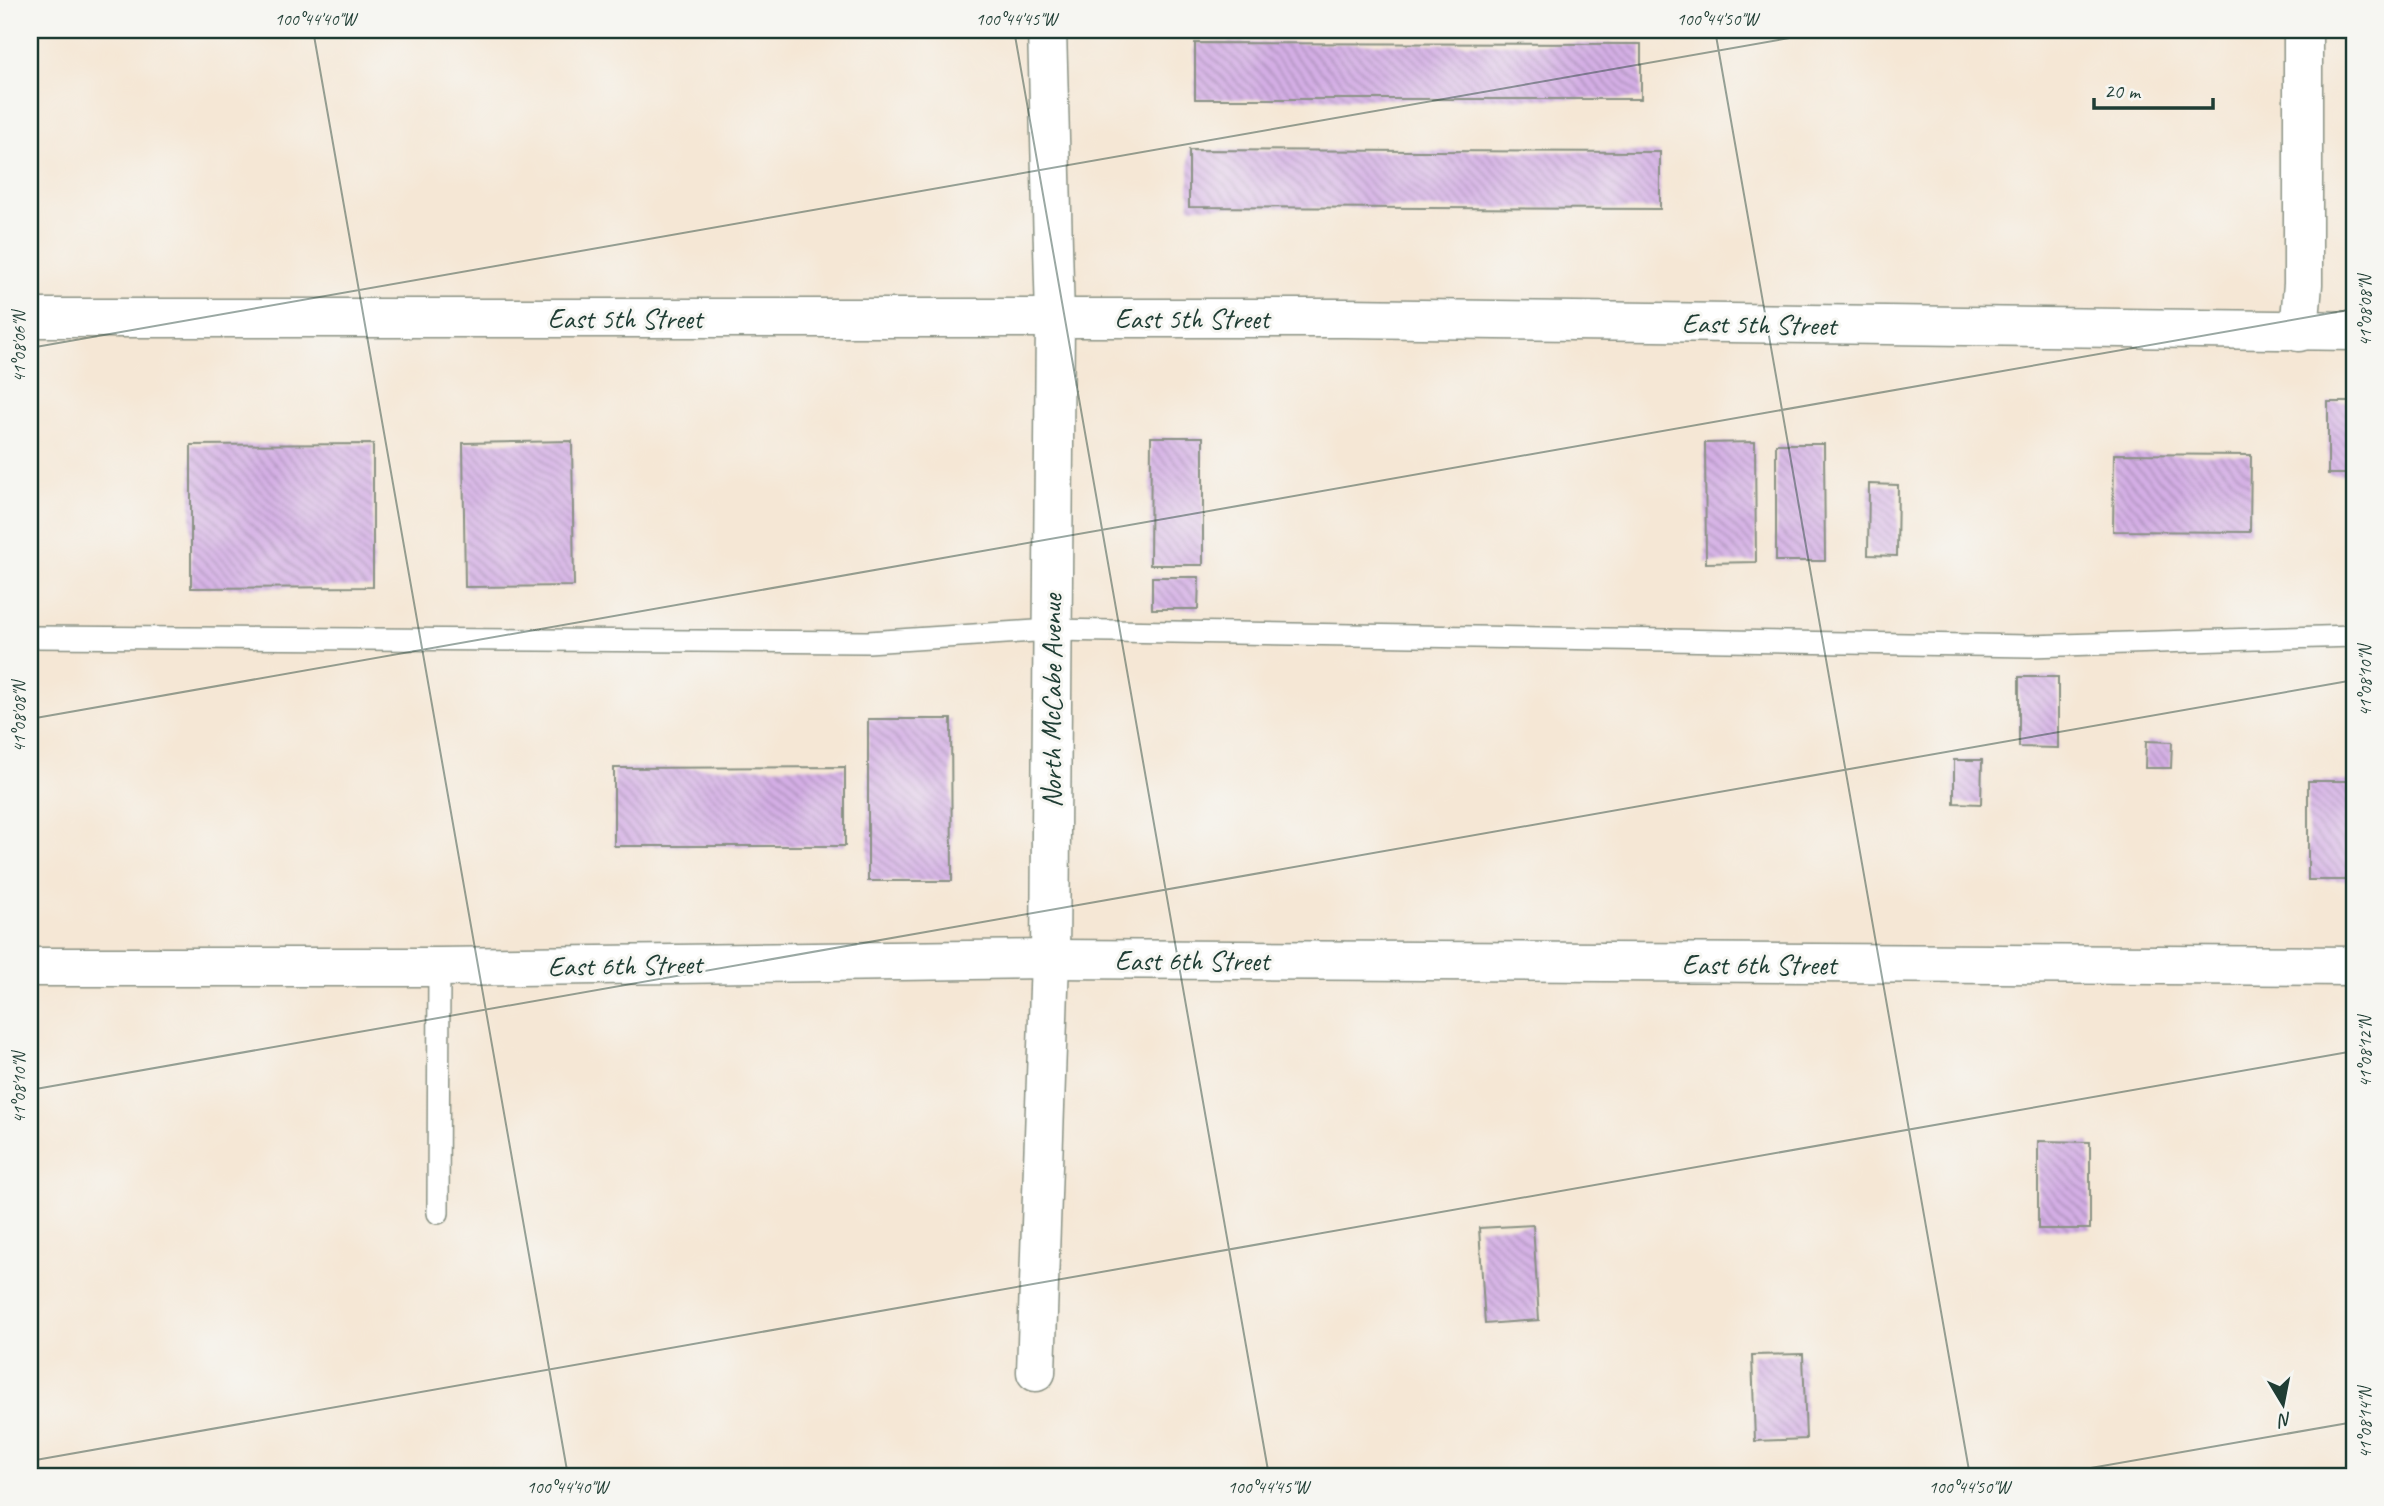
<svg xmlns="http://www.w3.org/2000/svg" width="2384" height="1506" font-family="Caveat,sans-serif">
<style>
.building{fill:url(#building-back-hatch)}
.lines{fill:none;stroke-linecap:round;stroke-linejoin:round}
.service-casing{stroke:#8a9284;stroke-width:24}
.minor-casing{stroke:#8a9284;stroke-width:41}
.service{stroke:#fff;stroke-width:21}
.minor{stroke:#fff;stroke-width:38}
.ticks{fill:none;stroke:#1f3d34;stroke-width:2;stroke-opacity:0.45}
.labels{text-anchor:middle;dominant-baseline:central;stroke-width:6;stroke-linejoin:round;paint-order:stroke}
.street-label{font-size:28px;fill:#1f3d34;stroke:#f6f6f2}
.neatline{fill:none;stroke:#1f3d34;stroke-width:2.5}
.ticks-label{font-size:18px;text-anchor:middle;fill:#1f3d34}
</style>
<defs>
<pattern id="building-back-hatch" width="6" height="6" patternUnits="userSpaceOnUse" patternTransform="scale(1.75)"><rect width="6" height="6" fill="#d4aee5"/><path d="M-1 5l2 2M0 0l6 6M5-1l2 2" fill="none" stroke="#ab8fba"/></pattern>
</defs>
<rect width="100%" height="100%" fill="#f6f6f2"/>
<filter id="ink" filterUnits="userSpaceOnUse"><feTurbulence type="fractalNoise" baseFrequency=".0143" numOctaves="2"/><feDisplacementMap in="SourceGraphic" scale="14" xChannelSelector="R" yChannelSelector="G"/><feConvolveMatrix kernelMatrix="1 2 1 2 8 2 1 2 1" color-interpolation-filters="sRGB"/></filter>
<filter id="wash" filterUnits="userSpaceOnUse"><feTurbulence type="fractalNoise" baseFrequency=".00686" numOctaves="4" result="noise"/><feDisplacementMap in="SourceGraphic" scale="28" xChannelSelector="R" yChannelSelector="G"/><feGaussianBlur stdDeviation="1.57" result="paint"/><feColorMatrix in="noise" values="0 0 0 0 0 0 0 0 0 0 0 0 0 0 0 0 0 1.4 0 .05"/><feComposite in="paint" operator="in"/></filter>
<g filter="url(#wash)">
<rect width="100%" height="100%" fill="#f5e7d5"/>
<g id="blocks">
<g class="building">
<path d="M1195,43l446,1v55h-446z"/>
<path d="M1189,150l471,2v57l-471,-2z"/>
<rect x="2328" y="402" width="26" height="72"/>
<path d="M1151,437h52v128h-53z"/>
<path d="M572,441l2,145 -109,1 -2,-144z"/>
<path d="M1755,442l1,120 -50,1 -1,-120z"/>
<path d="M373,444v143l-182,1v-143z"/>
<path d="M1776,444h48l1,117h-49z"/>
<path d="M2114,454l137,1 -1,77 -137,-1z"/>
<path d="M1869,484l29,1 -1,71 -29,-1z"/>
<path d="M1152,577h47l-1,32h-46z"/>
<path d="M2019,677h39v71l-39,-1z"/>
<path d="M868,719h83l1,162h-84z"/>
<path d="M2146,741l26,1 -1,26h-26z"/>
<path d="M1954,760h28l-1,44 -27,-1z"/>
<path d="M845,767v79h-231v-78z"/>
<rect x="2308" y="781" width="46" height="99"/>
<path d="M2038,1141l52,1v87h-52z"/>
<path d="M1533,1225l6,95 -54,4 -6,-96z"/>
<path d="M1803,1354l3,85 -51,2 -3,-86z"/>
<path d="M2352,1448h2v28h-3z"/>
</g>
</g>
</g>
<g filter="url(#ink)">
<use href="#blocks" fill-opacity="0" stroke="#8a9284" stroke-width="2"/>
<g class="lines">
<defs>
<g id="service">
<path d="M30,637l838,5 183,-12 979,16 324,-10"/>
<path d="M438,1213l1,-246"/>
</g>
<g id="minor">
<path d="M30,318h1315l1009,13"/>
<path d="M2299,332l4,-48v-254"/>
<path d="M30,967h409l611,-8 1304,7"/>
<path d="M1036,1372l14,-413 5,-641 -8,-288"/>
</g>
</defs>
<use href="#service" class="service-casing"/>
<use href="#minor" class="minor-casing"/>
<use href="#service" class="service"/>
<use href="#minor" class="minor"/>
</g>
</g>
<path class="ticks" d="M313,30l255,1446M1014,30l255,1446M1715,30l255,1446M30,348l1805,-318M30,719l2324,-410M30,1090l2324,-410M30,1461l2324,-410M2045,1476l309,-54"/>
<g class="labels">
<g class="street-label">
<text x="625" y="318">East 5th Street</text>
<text x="1192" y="318">East 5th Street</text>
<text transform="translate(1759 324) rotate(1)">East 5th Street</text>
<text transform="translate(1051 701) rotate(-90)">North McCabe Avenue</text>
<text x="1192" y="960">East 6th Street</text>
<text x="1759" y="964">East 6th Street</text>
<text transform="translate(625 965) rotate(-1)">East 6th Street</text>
</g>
</g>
<rect width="2384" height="1506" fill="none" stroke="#f6f6f2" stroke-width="77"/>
<g transform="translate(2283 1404) rotate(170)" stroke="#f6f6f2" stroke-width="5" paint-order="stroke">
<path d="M0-5L12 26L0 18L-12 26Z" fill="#1f3d34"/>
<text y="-10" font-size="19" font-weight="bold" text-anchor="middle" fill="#1f3d34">N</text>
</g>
<path d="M2094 98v10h119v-10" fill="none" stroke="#1f3d34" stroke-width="3.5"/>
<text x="2104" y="98" font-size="21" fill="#1f3d34" stroke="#f6f6f2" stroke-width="5" paint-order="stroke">20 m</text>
<rect x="38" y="38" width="2308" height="1430" class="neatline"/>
<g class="ticks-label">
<text x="315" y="25">100°44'40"W</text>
<text x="1016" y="25">100°44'45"W</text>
<text x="1717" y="25">100°44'50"W</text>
<text transform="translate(2365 311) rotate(-90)" y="6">41°08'08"N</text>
<text transform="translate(19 347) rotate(-90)" y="6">41°08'06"N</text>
<text transform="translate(2365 681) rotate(-90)" y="6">41°08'10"N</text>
<text transform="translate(19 717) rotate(-90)" y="6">41°08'08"N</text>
<text transform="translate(2365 1052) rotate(-90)" y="6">41°08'12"N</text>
<text transform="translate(19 1088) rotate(-90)" y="6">41°08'10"N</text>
<text transform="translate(2365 1423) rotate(-90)" y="6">41°08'14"N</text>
<text x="567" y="1493">100°44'40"W</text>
<text x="1268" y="1493">100°44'45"W</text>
<text x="1969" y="1493">100°44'50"W</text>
</g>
</svg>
